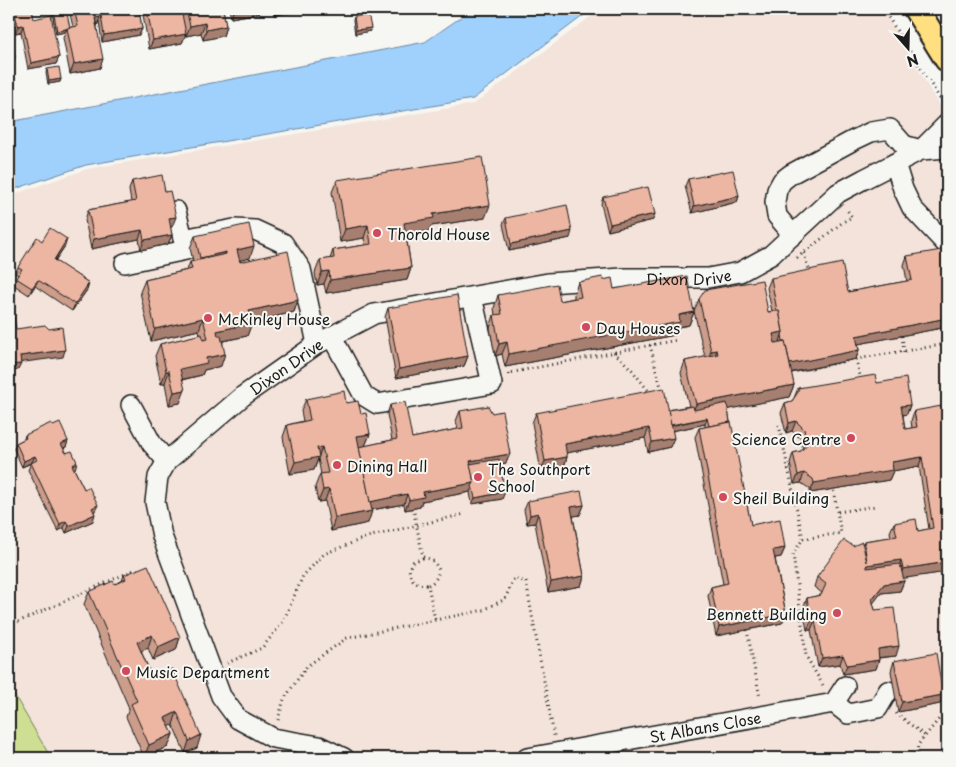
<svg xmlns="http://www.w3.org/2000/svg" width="956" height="767" font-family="'Playpen Sans',sans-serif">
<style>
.built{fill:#f3e3da}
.green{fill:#cedf93;stroke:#757e58}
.water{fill:#a0d0fc;stroke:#6b88a2}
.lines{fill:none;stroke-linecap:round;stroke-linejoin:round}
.minor-casing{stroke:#1c1c1c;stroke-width:22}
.major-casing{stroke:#1c1c1c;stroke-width:28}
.path{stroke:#1c1c1c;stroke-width:3;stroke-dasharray:1 4;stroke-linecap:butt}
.minor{stroke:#f6f6f2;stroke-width:19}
.major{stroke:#ffdf80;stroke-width:24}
.wall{fill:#cc9d8b;stroke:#1c1c1c}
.shaded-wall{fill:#a67f71;stroke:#1c1c1c}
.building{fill:#edb6a2;stroke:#1c1c1c}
.poi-dot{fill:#d1495b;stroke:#f6f6f2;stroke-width:2}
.labels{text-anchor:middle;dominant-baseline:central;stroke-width:4;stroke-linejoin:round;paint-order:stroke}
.poi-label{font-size:15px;fill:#1c1c1c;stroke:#f6f6f2;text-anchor:start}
.street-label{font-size:15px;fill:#1c1c1c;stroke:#f6f6f2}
</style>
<rect width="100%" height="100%" fill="#f6f6f2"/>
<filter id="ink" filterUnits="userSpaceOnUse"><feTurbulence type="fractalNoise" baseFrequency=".02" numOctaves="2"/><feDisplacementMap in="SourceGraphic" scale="10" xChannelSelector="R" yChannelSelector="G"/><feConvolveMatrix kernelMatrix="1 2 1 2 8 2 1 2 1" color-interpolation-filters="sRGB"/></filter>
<g filter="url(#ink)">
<path class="built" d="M601,9h282l64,110v639h-938v-562l78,-27 387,-65z"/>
<path class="green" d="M9,686l42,72h-42z"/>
<path class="water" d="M473,9h119l-119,90 -387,66 -77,26v-69l416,-80z"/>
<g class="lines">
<defs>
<g id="minor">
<path d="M895,163l8,26 9,19 35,37"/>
<path d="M793,235l-16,-19 -2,-14 2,-12 5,-9 9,-7 61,-33 19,-9 19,-3 14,16 17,5 26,-26"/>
<path d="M183,239l51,-10 21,1 28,13 18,26 16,75"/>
<path d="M125,263l61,-13 -10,-39"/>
<path d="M332,337l32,59 13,8 115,-20 -20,-87"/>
<path d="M131,405l21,39 15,17"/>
<path d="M834,703l14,11 30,-6 10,-17"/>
<path id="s1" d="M344,758l-25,-12 -46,-8 -35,-19 -17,-23 -59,-160 -7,-34 3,-25 9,-16 76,-65 74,-52 57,-30 174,-31 74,-5h86l32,-6 31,-17 67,-62 26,-14 57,-29 26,-2"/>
<path id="s2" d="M527,758l307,-55 11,-17"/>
</g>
<path id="major" d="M916,9l31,50"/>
</defs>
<use href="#minor" class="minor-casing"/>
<use href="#major" class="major-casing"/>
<g class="path">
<path d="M883,9l63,99"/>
<path d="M804,253l6,21"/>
<path d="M797,258l46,-36 9,-5 -5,-7"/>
<path d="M902,336l2,16"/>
<path d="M650,345l12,46"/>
<path d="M614,352l18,18 19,24"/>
<path d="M856,359l5,21"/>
<path d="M787,373l69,-14 91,-15"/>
<path d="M509,375v-2l168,-33"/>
<path d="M779,425l24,114 -10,15 13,102 18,31"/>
<path d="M413,508l10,49c9,2 12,5 16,13 -2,8 -4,12 -11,15l7,35"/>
<path d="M838,512l38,-6"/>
<path d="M803,539l38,-6 -8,-44"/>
<path d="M423,558l-10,4 -4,6c1,12 6,17 19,17"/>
<path d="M9,626l125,-56h5"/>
<path d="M747,630l13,68"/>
<path d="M227,663l35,-15 21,-26 20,-46 21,-22 43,-17 98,-23"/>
<path d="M896,713l29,23"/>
<path d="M278,720l6,-21 23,-33 40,-28 137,-28 21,-11 9,-21 12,4 28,154"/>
<path d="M916,758l2,-13 29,-36"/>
</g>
<use href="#minor" class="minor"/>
<use href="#major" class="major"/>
</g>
<g class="wall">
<path d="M53,9l17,19 3,-1 -4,-17 1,-1h69l3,20 -3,6 -37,7 -3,-21 -2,5 3,42 -30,6 -7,-36 2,-6 -9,2 -4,-22z"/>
<path d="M142,9h81l3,17 -3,10 -20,4 -2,-7 -15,3 -1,-5 1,3 -4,9 -33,6z"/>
<path d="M229,9h33l-2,4 -29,5z"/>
<path d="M273,9h31v2l-30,4z"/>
<path d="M14,11l20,8 25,38 -3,7 -28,5 -7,-37 -6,1 -3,-16z"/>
<path d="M354,17l16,14 -15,3 -2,-14z"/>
<path d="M47,69l14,10 -1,3 -12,2 -2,-11z"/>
<path d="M688,179l51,17 -2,6 -45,11 -7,-27z"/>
<path d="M337,180l148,38 -54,8 -2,5 -23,3 5,34 -4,12 -81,13 -2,-9 -7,1 -2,-12 5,-13 10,-1 3,-9 32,-5 -1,-7 -24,4 -8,-50z"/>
<path d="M132,181l40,46h-2l2,8 -4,9 -27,6 -2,-11 -48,10 -6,-29 3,-10 43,-8 -2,-12z"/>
<path d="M603,197l50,23 -45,11 -7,-27z"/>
<path d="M506,218l64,20 -61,13 -6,-27z"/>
<path d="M195,236l55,22 -10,2v2l58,38 -4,12 -42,10 -5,14 -24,5 -2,25 -17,4 -2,5 -20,5 -2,23 -11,2 -4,-22 -4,1 -6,-28 5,-12 40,-9 -1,-5 -48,11 -11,-49 5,-12 42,-10 3,-8 3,-1 -3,-13z"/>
<path d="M42,241l23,5 -10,15 34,22 -2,7 -15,21 -37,-25 -6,9 -15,-10 4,-10 -3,-2 3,-6z"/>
<path d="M907,256l40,71 -89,17 1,6 -3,9 -65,14 3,12 -5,12 -61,12 2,13 21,103 34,23 -4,9 -6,1 11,56 -4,9 -66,13 -8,-40 3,-9 12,-3 -28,-147 4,-9 6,-1v-3l-33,7 -2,16 -22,5 -3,-14 -79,15 1,4 -3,10 -23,4 -9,-48 4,-10 132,-3 21,-4 -8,-33 4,-12 20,-4 -11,-46 5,-12 69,13 4,-1 -5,-23 4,-10 77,14 59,-11 -3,-16z"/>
<path d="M603,280l11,9 80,23 -5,13 -11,2 -3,8 -170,32 -3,-13 -7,2 -5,-28 4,-13h1l-1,-7 4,-13 62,6 14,-3v-4l4,-12z"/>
<path d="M388,308l80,48 -4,10 -68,12 -11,-61z"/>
<path d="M877,383l33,22 -3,9 -4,1 2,14 7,-1 -1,-7 3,-10 33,161 -44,6 1,3 -4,10 -19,2 -8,10 2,7 21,46 -17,2 -3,11 -33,5 -3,-10 -22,3 -7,-37h-4l-4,-22 4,-10 14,-3 1,-2 -8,-6 3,-10 36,-31 10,-1 1,-4 27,-4 -1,-5 4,-9 24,8 11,-2 -10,-63 -26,5 -4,9 -79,13v-4l-9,-6 -7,1 -4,-21 3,-10 8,-2 2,-2 -3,-11 -8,-7 -6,2 -5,-20 4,-10 7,-2 2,-3 4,-10z"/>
<path d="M306,399l40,4 15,11 9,20 -5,12 27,-6 -5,-26 3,-9 22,33 46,-9 -2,-8 4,-10 46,52 -6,2 2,34 -30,5 -2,-12 -48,9 -2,6 -15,3 -1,-6 -32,6 -4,13 -37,8 -6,-30 -7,1 -3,-15 5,-13h1l-3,-15 -4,11 -24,4 -7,-37 4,-12 16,-4 -2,-10z"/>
<path d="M53,426l15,15 -2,6 -2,1 11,21h-1l21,42 -1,1 -1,9 -27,12 -2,-5 -6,3 -30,-61 3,-7h1l-10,4 -8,-18 2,-6 8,-4 1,-4z"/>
<path d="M528,501l56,4 -4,10 -7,1 11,60 -3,10 -33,6 -13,-69 -8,1 -3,-14z"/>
<path d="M124,575l56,62 -4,13 -23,10 -5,-12 -7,3 11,26 20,-8 25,79 -12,5 -12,-28 -4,1 4,8 -5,13 -24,10 -18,-40 3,-9 -45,-104 5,-12 26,-8 7,-3z"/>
<path d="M894,661l49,34 -3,9 -42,8 -7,-41z"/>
</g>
<g class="shaded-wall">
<path d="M249,9h13l-2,4 -29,5 2,-7z"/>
<path d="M276,9h28v2l-30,4z"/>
<path d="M320,9h17l-18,2z"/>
<path d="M100,17l-3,9 -2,-8z"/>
<path d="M205,23l-4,10 -15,3 4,-10z"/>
<path d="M23,25l-2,7 -6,1 3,-7z"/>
<path d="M226,26l-3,10 -20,4 3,-10z"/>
<path d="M371,28l-1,3 -15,3 1,-4z"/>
<path d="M67,29l-2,3 -9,2 1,-3z"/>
<path d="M142,29l-3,6 -37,7 2,-7z"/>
<path d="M186,34l-4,9 -33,6 4,-9z"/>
<path d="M15,57l-2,7 -4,1v-7z"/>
<path d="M59,57l-3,7 -28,5 3,-6z"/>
<path d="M103,59l-3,9 -30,6 4,-10z"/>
<path d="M61,79l-1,3 -12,2 1,-3z"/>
<path d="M739,196l-2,6 -45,11 2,-7z"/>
<path d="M490,205l-5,13 -54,8 -2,5 -29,4 4,-12 29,-9z"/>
<path d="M655,214l-2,6 -45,11 2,-7z"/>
<path d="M176,217l-4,10 -7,1 4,-10z"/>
<path d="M368,225l-4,13 -24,4 5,-13z"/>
<path d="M142,230l-3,9 -48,10 3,-10z"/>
<path d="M572,231l-2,7 -61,13 2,-7z"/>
<path d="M172,235l-4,9 -27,6 3,-10z"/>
<path d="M67,239l-2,7 -14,20 3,-6z"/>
<path d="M254,246l-4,12 -17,4 4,-12z"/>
<path d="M226,252l-5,12 -26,6 5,-12z"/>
<path d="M411,268l-4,12 -81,13 4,-13z"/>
<path d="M329,271l-5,13 -7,1 5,-13z"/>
<path d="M38,280l-3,6 -6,9 3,-7z"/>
<path d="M89,283l-2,7 -15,21 3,-7z"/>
<path d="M298,300l-4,12 -49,12 4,-13z"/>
<path d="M694,312l-5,13 -11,2 -3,8 -170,32 4,-13z"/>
<path d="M203,318l-4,12 -48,11 4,-12z"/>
<path d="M947,318v9l-94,18 3,-9z"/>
<path d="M252,323l-5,13 -34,7 4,-12z"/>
<path d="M783,332l-4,13 -10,2 4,-13z"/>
<path d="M507,342l-5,12 -7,2 4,-12z"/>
<path d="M65,350l-2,7 -46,6 3,-7z"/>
<path d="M717,350l-5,13 -6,1 5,-13z"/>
<path d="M859,350l-3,9 -72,15 4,-10z"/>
<path d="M225,354l-4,12 -17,4 -2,5 -27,6 5,-12 26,-11z"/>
<path d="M468,356l-4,10 -68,12 3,-9z"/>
<path d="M21,364l-3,6 -9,2v-7z"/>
<path d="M166,371h3l-4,12 -4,1z"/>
<path d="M794,385l-5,12 -98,20 5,-13z"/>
<path d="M185,390l-5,13 -11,2 5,-13z"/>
<path d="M910,405l-3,9 -9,2 3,-10z"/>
<path d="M707,418l-2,6 -38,8 3,-6z"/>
<path d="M796,421l-4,10 -6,2 3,-10z"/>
<path d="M649,428l-4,10 -84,16 4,-10z"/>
<path d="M370,434l-5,12 -13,3 5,-13z"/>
<path d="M674,438l-4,9 -22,5 4,-10z"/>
<path d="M68,441l-2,6 -7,3 2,-6z"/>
<path d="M322,447l-8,23 -24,4 5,-12 22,-14z"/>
<path d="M510,454l-4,9 -36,7v-9z"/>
<path d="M35,456l-3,6 -10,5 2,-6z"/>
<path d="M567,457l-3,10 -23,4 4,-10z"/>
<path d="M922,457l-3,9 -26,5 -4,9 -79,13 4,-10 78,-21z"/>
<path d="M77,462l-2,7 -5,3 2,-7z"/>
<path d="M804,473l-3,10 -7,1 4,-9z"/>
<path d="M474,483l-4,9 -48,9 -2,6 -15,3 4,-10 14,-8z"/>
<path d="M329,489l-4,12 -7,1 5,-12z"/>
<path d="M505,492l-3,7 -30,5 3,-6z"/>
<path d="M407,494l-3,10 -39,7 4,-9z"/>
<path d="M98,505l-3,6 -5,3 2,-6z"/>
<path d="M584,505l-4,10 -12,2 3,-10z"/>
<path d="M372,511l-4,12 -37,8 4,-13z"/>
<path d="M538,513l-3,10 -8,1 3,-9z"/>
<path d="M95,514l-2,7 -27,12 3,-7z"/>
<path d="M66,521l-2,7 -6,3 2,-7z"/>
<path d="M785,548l-4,9 -11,2 3,-9z"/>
<path d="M901,560l-3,10 -35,5 4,-10z"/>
<path d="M947,562v10l-48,7 4,-10z"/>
<path d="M584,576l-3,10 -33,6 3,-10z"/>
<path d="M904,581l-4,10 -19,2 -12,16 3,-10 12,-15z"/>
<path d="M786,614l-4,9 -66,13 3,-9z"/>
<path d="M815,620l-4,10h-4l4,-9z"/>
<path d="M152,635l-4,13 -16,7 5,-13z"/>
<path d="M180,637l-4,13 -23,10 5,-13z"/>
<path d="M899,646l-3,10 -22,2 4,-9z"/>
<path d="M843,655l-3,9 -22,3 4,-9z"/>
<path d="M879,660l-3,9 -33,5 4,-9z"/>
<path d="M943,695l-3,9 -42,8 4,-10z"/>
<path d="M177,712l-4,13 -12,5 4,-12z"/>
<path d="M173,734l-5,13 -24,10 5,-12z"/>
<path d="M201,735l-4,13 -12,5 4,-12z"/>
</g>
<g class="building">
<path d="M23,9h9l2,10 17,-4 8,42 -28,6 -8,-38 -5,1 -4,-15z"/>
<path d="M53,9h13l4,19 -13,3z"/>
<path d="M74,9h25l1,8 -5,1 8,41 -29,5 -7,-36 11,-2z"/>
<path d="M100,9h39l3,20 -38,6z"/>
<path d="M147,9h34l5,25 -33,6z"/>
<path d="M186,9h37l3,17 -20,4 -1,-7 -15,3z"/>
<path d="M233,9h16l-16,2z"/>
<path d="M368,14l3,14 -15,2 -2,-13z"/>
<path d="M9,18l6,39 -6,1z"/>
<path d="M59,67l2,12 -12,2 -2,-12z"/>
<path d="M482,157l8,48 -57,9 1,4 -30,5 7,45 -81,12 -1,-9 -7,1 -2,-12 14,-2 -1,-8 38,-6 -3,-19 -23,4 -8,-49z"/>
<path d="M733,170l6,26 -45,10 -6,-27z"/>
<path d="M162,175l3,17 5,-1 6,26 -7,1 3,17 -28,5 -2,-10 -48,9 -6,-29 48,-9 -4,-20z"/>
<path d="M648,187l7,27 -45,10 -7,-27z"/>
<path d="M567,205l5,26 -61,13 -5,-26z"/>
<path d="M249,224l5,22 -17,4 3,12 48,-11 10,49 -49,11 3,12 -35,8 1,5h3l4,18 -19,4 1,5 -27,6 5,21 -11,2 -5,-21h-3l-6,-27 42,-10 1,6 5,-1 -5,-21 -48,11 -10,-49 47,-11 -2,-7 36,-8v-2l-26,6 -5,-22z"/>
<path d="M50,228l17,11 -13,21 35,23 -14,21 -37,-24 -6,8 -16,-10 6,-9 -4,-2 19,-30 5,4z"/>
<path d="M947,249v69l-91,18 3,14 -69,14 -5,-23h-2l-1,-6 1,-3 -4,-21h-2l-6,-33 71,-15 6,29 64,-12 -5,-24z"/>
<path d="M687,276l7,36 -15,3 1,7 -171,32 -2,-12 -8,2 -5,-29 8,-1 -4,-19 59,-11 3,17 21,-4 -3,-15 24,-5 1,3 9,-2 2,11z"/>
<path d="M762,280l6,32 11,-1 4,21 -10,2 2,9 10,-2 9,44 -98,19 -11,-43 33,-7 -1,-4 -6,1 -12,-52 6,-9z"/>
<path d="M457,295l11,61 -69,13 -11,-61z"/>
<path d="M12,305l4,24 29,-4 4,4 13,-2 3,23 -45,6 1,8 -12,1v-59z"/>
<path d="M875,375l2,8 29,-5 4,27 -9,1 4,23 12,-2 -3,-16 33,-6v157l-44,7 -2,-9 -34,5v3l33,-4 4,17 -20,3 -12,15 3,11 19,-2 5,38 -21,3 1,11 -32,5 -4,-10 -21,3 -7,-38 -4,1 -4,-23 14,-3 5,-11 -9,-7 27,-37 9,6 9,-4 5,20 -3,-21 33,-5 -3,-13 22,-4 2,12 15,-3 -11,-71 -30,5 1,8 -79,13 -1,-4 -9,-6 -6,2 -5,-22 8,-2 6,-7 -3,-15 -8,-8 -7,2 -4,-20 7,-2 6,-9v-4z"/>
<path d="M664,388l10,50 -22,4 -3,-14 -84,16 2,13 -22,4 -9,-48z"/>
<path d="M344,391l2,12 12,-2 3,13 5,-1 4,21 -13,2 15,75 -37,7 -6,-29 -6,1 -3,-16 8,-1 -6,-26 -5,1 2,9 -24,5 -8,-37 23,-5 -4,-21z"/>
<path d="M405,402l7,36 51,-10 -3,-17 28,-5 4,7 10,-2 8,43 -40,7 4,22 -51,9 1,5 -15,3 -2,-6 -37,8 -11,-55 38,-8 -7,-34z"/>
<path d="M727,403l3,19 -21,4 -2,-8 -36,7 -3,-15 25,-4 1,4z"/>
<path d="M731,422l20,103 29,-6 5,29 -12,2 13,64 -67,13 -8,-40 17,-4 -29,-155z"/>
<path d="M51,423l2,3 7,-3 8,18 -7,3 5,9 6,-2 5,11 -5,3 12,24 5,-2 9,18 -6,3 3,6 -26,12 -3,-5 -6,3 -29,-61 6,-3 -2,-4 -11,5 -8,-18 10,-5 -1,-3z"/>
<path d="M499,459l6,33 -30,6 -3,-12 2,-3 -4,-19z"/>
<path d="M581,491l3,14 -13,2 13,69 -33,6 -13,-69 -8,2 -2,-14z"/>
<path d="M148,565l32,72 -22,10 -6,-12 -15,7 15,35 20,-8 29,66 -12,6 -12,-29 -12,6 8,16 -24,11 -18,-41 6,-3 -48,-109 24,-11 2,3 11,-5 -2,-4z"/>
<path d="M936,653l7,42 -41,7 -8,-41z"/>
</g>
</g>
<g class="poi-dot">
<circle cx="377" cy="233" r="5"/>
<circle cx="208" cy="318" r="5"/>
<circle cx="586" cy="327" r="5"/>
<circle cx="851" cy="438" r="5"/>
<circle cx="337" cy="465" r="5"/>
<circle cx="478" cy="477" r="5"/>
<circle cx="723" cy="497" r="5"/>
<circle cx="837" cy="613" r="5"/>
<circle cx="126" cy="671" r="5"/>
</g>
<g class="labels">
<g class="poi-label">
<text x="387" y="233">Thorold House</text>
<text x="218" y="318">McKinley House</text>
<text x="596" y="327">Day Houses</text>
<text x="841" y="438" text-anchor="end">Science Centre</text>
<text x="347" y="465">Dining Hall</text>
<text x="488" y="468">The Southport<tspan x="488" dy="17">School</tspan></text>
<text x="733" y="497">Sheil Building</text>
<text x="827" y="613" text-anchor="end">Bennett Building</text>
<text x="136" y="671">Music Department</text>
</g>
<g class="street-label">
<text stroke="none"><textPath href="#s1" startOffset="964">Dixon Drive</textPath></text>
<text stroke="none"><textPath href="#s1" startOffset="544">Dixon Drive</textPath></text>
<text stroke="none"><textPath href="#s2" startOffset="181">St Albans Close</textPath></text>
</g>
</g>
<rect width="956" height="767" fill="none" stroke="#f6f6f2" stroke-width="30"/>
<rect x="15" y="15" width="926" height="737" fill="none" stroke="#1c1c1c" stroke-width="2" filter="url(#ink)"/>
<g transform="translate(908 48) rotate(160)" stroke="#f6f6f2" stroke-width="4" paint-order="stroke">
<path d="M0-4L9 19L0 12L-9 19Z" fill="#1c1c1c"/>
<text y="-8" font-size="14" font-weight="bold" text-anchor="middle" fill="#1c1c1c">N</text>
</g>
</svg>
